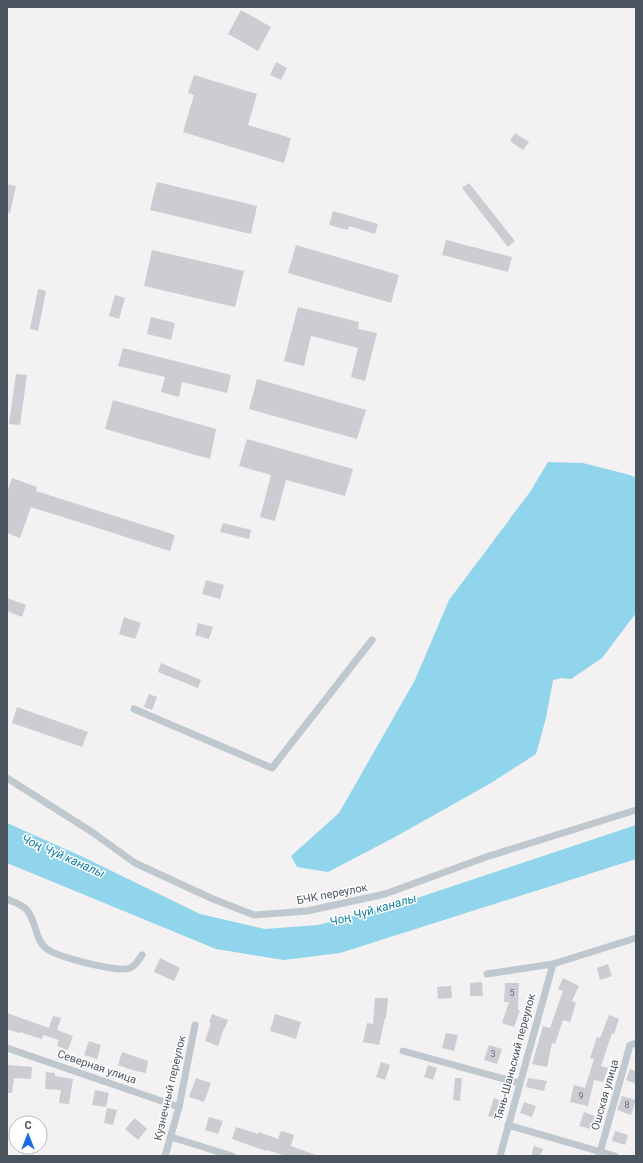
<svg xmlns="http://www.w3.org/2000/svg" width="643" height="1163" font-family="Roboto,sans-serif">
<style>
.water{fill:#90d5eb}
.building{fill:#cbcdd3}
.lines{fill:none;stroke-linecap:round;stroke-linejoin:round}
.minor{stroke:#bfc8cf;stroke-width:7}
.labels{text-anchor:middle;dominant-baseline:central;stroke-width:3;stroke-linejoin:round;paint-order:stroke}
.number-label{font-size:9px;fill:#6a727b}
.street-label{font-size:11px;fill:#49545e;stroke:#fff}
.water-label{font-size:12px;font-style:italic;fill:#107fa3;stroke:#fff}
</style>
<rect width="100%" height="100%" fill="#f3f1f1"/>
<g class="water">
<path d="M548,462l35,1 47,12 6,3v135l-34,45 -31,21 -9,-1 -9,2 -7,38 -10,36 -45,29 -96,54 -67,35 -31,-5 -6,-11 48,-43 76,-133 34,-80 81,-108z"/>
<path d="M7,823l74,33 119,58 65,15 53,-4 72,-18 246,-82v34l-296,94 -56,7 -68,-11 -209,-86z"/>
</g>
<g class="building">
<path d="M241,10l30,17 -13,24 -30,-17z"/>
<path d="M276,62l11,6 -6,12 -11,-5z"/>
<path d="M194,75l63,19 -9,31 43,13 -7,25 -101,-31 11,-37 -6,-2z"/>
<path d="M515,133l14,9 -6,8 -13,-9z"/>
<path d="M157,182l100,24 -6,28 -101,-24z"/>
<path d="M469,183l46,58 -7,6 -46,-59z"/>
<path d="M7,184l9,2 -6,27 -3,-1z"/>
<path d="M333,211l45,13 -3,10 -26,-8 -1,4 -19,-5z"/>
<path d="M446,240l66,17 -4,15 -66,-17z"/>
<path d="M296,245l103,30 -8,28 -103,-30z"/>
<path d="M152,250l92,21 -9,36 -91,-21z"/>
<path d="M38,289l8,2 -8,40 -8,-2z"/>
<path d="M115,295l10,3 -6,21 -10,-3z"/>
<path d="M298,307l61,15 -1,7 19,4 -12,48 -14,-4 7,-29 -47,-12 -7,30 -20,-5z"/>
<path d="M151,317l24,6 -4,17 -24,-6z"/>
<path d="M123,348l108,27 -4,18 -45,-11 -3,15 -18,-5 4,-15 -47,-11z"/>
<path d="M16,374l11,1 -7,50 -11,-1z"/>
<path d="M257,379l109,31 -9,29 -108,-30z"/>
<path d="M113,400l103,29 -6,30 -105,-30z"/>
<path d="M247,439l106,30 -8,27 -59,-16 -11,41 -15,-4 11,-42 -32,-9z"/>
<path d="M12,478l25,9 -1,4 139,44 -5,16 -139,-44 -11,31 -13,-5v-41z"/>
<path d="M223,523l28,7 -2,9 -29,-7z"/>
<path d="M206,580l18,5 -4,14 -18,-5z"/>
<path d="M7,598l19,7 -4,12 -15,-6z"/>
<path d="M124,617l17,6 -6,16 -16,-5z"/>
<path d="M198,623l15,4 -4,12 -14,-4z"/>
<path d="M161,663l40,17 -3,8 -40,-16z"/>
<path d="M149,694l8,3 -5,13 -8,-3z"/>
<path d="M17,707l71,25 -6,15 -70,-24z"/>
<path d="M160,958l20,10 -6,13 -20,-9z"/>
<path d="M608,964l4,12 -12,4 -3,-12z"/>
<path d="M563,978l16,8 -7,15 4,2 -6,19 -7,-2 -8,24 -3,-1 -5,24 -15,-3 11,-38 7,2 13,-37 -5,-2z"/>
<path d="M482,982l1,14h-13v-13z"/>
<path d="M505,983h14l-1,27h2l-6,17 -12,-4 7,-21h-5z"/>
<path d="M451,986l1,12 -14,1 -1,-12z"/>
<path d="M375,998h13l-2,20h-1l-6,27 -16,-3 4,-19 6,1z"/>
<path d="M7,1013l42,15 4,-12 8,2 -4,12 16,6 -5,14 -11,-4 2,-6 -16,-5 -1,4 -22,-7 -1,1 -12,-4z"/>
<path d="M212,1014l16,6 -3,8h-1l-6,18 -13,-5 6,-18h-2z"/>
<path d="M275,1014l26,8 -5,17 -26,-8z"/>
<path d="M609,1015l10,4 -5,15 -2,-1 -11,33 7,2 -5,14 -9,-2 -6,26 -18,-4 4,-17 11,3 9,-29 -4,-1 7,-21 3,1z"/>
<path d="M446,1033l12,2 -4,16 -12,-3z"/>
<path d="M89,1041l12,4 -4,14 -13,-4z"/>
<path d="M489,1045l13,4 -5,15 -13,-4z"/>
<path d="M122,1052l26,9 -2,12 -11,-2 -17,-6z"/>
<path d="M381,1062l9,3 -5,15 -9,-3z"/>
<path d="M8,1065l24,2 -1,12 -17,-1 -2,15h-5z"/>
<path d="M428,1065l9,3 -4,12 -9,-3z"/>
<path d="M630,1069l6,2v13l-10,-4z"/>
<path d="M46,1072l9,1v3l18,3 -4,25 -10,-1 2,-13 -16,-1z"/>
<path d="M196,1078l15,5 -7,19 -15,-5z"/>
<path d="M455,1078h7l-2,23 -7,-1z"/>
<path d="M528,1078l19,3 -3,10 -18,-4z"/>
<path d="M95,1090l14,3 -3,14 -14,-2z"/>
<path d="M622,1096l14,4 -5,15 -14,-5z"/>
<path d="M494,1098l12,4 -6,18 -12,-4z"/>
<path d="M524,1102l12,4 -4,11 -12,-4z"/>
<path d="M107,1108l10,2 -4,15 -9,-2z"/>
<path d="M584,1112l11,4 -4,13 -12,-3z"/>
<path d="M209,1117l14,4 -5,13 -13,-4z"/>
<path d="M135,1118l12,11 -9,11 -13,-11z"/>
<path d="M236,1127l22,7 1,-2 19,7 3,-8 13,4 -3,11 25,9v1h-30l-19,-6 -1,1 -34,-12z"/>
<path d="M615,1131l13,4 -3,10 -13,-4z"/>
<path d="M534,1146l9,3 -3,7h-9z"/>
</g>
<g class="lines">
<g class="minor">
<path d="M134,709l138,59 100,-128"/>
<path d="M7,778l85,54 43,31 78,36 41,16 53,-4 78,-17 101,-37 150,-47"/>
<path d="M7,899c6,3 14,5 19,10 11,11 8,31 21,40 11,8 71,24 83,19 6,-2 9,-9 12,-13"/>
<path d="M487,974l66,-10 83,-26"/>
<path d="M7,1048l172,59"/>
<path d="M403,1051l116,32"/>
<path d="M508,1125l107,31"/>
<path d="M171,1137l61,19"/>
<path d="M165,1156l14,-49 16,-82"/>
<path d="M500,1156l53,-192"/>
<path d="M599,1156l31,-111 6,-2"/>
</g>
</g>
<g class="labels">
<g class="number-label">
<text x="512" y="993">5</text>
<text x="493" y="1054">3</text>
<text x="581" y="1096">9</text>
<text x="627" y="1105">8</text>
</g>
<g class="street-label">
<text transform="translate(332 894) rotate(-11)">БЧК переулок</text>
<text transform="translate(515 1057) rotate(-75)">Тянь-Шаньский переулок</text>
<text transform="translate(97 1067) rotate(19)">Северная улица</text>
<text transform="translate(170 1088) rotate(-77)">Кузнечный переулок</text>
<text transform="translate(605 1095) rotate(-74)">Ошская улица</text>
</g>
<g class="water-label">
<text transform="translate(63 856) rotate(24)">Чоң Чүй каналы</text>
<text transform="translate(373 910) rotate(-16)">Чоң Чүй каналы</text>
</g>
</g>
<rect width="643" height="1163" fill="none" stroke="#49545e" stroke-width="16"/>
<g transform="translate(28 1135)"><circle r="19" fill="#ffffff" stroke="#b6bbbf"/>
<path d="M0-3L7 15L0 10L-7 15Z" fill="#1e6ce1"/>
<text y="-6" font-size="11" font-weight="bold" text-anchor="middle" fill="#49545e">С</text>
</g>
</svg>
